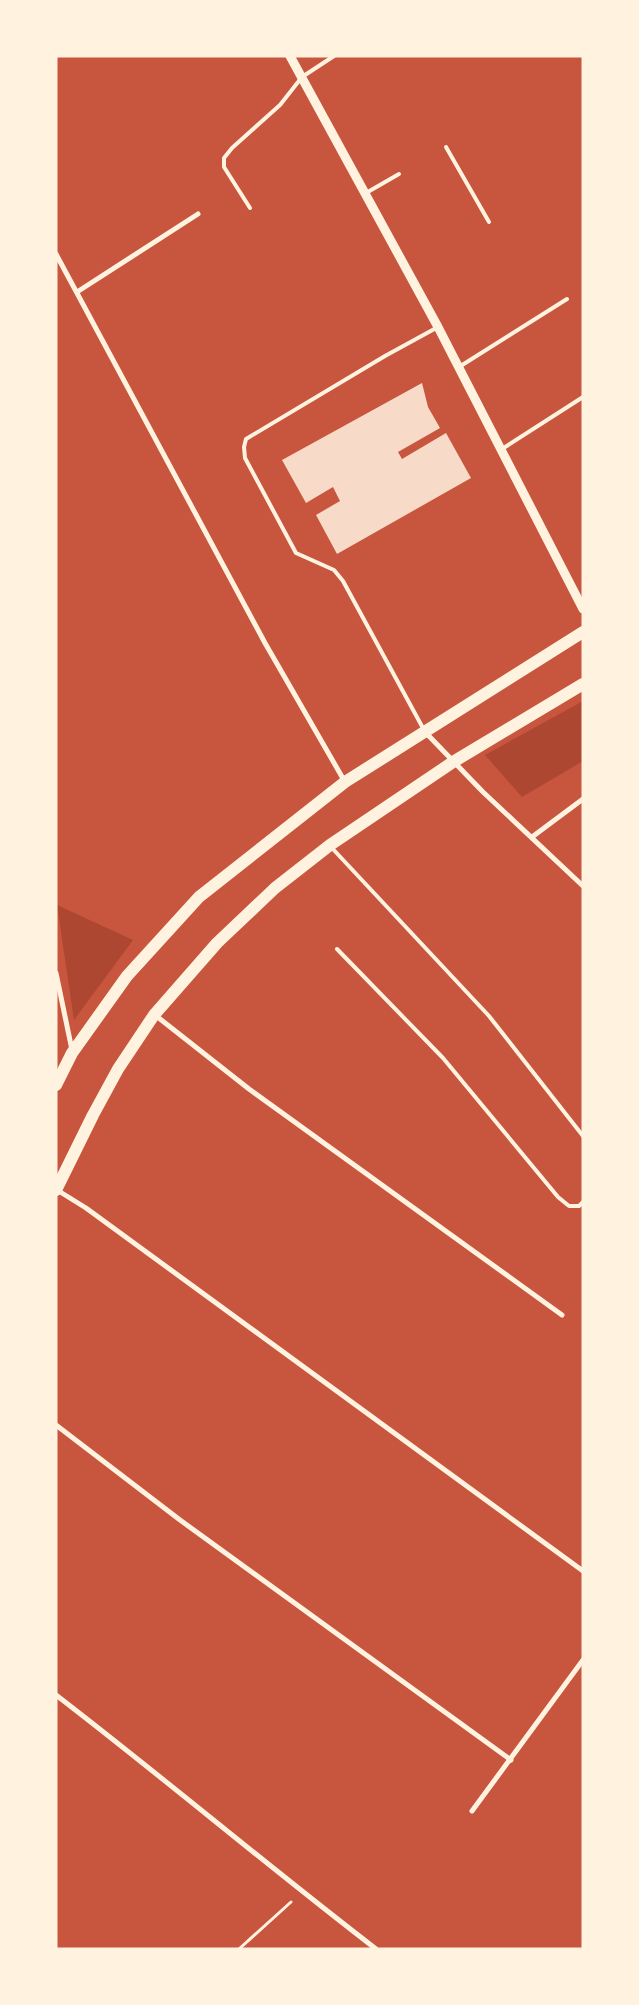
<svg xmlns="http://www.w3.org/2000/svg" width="639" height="2005" font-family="Cabin,sans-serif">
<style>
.green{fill:#ae4732}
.building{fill:#f7dbc8}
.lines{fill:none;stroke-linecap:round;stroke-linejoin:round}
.path{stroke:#fff3e0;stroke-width:3}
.service{stroke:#fff3e0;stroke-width:4}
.minor{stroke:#fff3e0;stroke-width:5}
.tertiary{stroke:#fff3e0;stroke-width:9}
.primary{stroke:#fff3e0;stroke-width:12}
</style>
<rect width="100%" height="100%" fill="#c8553d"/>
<g class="green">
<path d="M583,701v60l-61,36 -37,-42z"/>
<path d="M57,905l76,35 -59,80z"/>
</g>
<path class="building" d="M422,383l6,24 12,21 -42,24 4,7 44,-26 25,45 -134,76 -21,-39 24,-14 -7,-14 -27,16 -24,-43z"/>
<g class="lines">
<path class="path" d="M239,1949l52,-47"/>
<g class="service">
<path d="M446,147l43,75"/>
<path d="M366,193l33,-19"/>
<path d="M250,208l-26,-41v-9l8,-10 48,-43 22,-28 32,-21"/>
<path d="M459,367l108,-68"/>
<path d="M502,449l81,-52"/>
<path d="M424,730l-81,-149 -9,-11 -38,-17 -51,-95 -1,-11 2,-8 139,-83 53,-29"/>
<path d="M331,847l158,169 94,120"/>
<path d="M337,949l106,109 115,139 11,9h10l4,-4"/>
</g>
<g class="minor">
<path d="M56,254l209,389 80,139"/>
<path d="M77,292l121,-78"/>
<path d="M426,733l57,59 100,94"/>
<path d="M532,837l51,-38"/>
<path d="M56,973l16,77"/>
<path d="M155,1015l94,74 313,226"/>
<path d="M57,1190l29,18 497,363"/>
<path d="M56,1425l124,95 331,240"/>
<path d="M56,1695c108,83 212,171 320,254"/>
<path d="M472,1811l111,-151"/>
</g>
<path class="tertiary" d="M290,56l148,271 145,282"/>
<g class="primary">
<path d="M56,1085l16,-32 55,-77 72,-79 146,-115 238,-150"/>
<path d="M56,1190l37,-75 25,-46 36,-54 63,-72 58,-55 55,-43 123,-83 130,-78"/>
</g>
</g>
<rect width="639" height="2005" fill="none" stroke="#fff3e0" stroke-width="115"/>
</svg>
